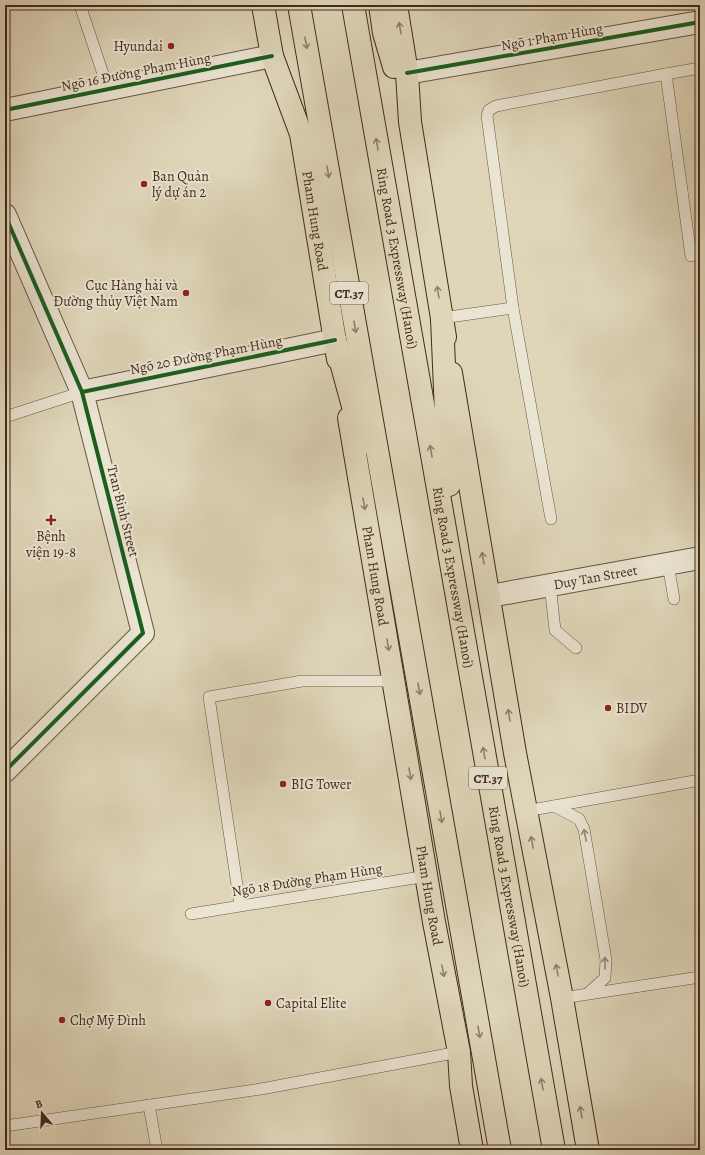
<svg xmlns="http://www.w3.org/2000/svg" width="705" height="1155" font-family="Alegreya,serif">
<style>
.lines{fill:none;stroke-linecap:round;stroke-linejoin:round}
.service-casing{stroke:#695541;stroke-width:12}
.minor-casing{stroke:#695541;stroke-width:24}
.tertiary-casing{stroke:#695541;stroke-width:24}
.primary-casing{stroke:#422a19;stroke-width:24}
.motorway-casing{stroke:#422a19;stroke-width:24}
.service{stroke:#eae4d2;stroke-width:11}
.minor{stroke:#eae4d2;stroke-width:22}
.tertiary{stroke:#eae4d2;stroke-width:22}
.primary{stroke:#dfd6ba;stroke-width:22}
.motorway{stroke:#dfd6ba;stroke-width:22}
.cycleway-casing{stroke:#eae4d2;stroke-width:6}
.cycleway{stroke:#1b5e20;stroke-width:4}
.oneway{stroke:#90806a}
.oneway2{stroke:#968776}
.poi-dot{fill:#8f2418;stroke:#eae4d2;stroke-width:1.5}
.labels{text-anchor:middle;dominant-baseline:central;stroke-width:4;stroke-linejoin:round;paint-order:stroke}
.shield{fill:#eae4d2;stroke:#746250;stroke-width:1}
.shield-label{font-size:13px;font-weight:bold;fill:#422a19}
.street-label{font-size:14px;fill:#422a19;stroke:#eae4d2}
.poi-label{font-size:14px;fill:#422a19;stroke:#eae4d2;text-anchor:start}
</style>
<rect width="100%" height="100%" fill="#dfd6ba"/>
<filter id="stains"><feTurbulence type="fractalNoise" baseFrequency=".005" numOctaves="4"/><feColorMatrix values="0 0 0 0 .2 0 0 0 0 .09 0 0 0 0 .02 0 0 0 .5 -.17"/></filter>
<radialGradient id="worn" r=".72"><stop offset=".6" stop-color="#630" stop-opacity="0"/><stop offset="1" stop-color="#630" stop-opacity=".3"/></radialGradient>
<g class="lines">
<defs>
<g id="service">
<path d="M80,5l28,84"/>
<path d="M666,74l34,-6"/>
<path d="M442,318l71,-10"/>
<path d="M5,417l77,-25"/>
<path d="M551,519l-38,-211 -26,-192 2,-6 7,-4 170,-32 25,182"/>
<path d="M668,564l6,35"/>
<path d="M550,585l5,45 21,18"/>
<path d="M554,806l25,13 5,10 22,131 -1,18 -18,16"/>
<path d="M526,811l174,-31"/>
<path d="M240,905l-31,-208 93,-16h92"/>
<path d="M191,914l236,-38"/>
<path d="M562,998l138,-21"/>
<path d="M149,1105l8,45"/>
<path d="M5,1126l256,-37 198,-37"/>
</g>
<g id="minor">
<path d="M407,73l293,-51"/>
<path d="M5,110l267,-54"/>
<path d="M5,215l77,177 61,241 -138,138"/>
<path d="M82,392l253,-52"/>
</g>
<g id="tertiary">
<path id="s1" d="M490,596l210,-38"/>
</g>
<g id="primary">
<path id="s2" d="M263,5l9,51 29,78 37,225"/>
<path d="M380,5l4,28 10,34"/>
<path d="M396,5l11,68 3,49 35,215"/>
<path d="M451,373l64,380 47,245 26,152"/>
<path id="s3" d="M349,418l85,504 25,130 2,34 11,64"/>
</g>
<g id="motorway">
<path d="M299,5l201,1145"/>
<path id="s4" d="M353,5l201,1145"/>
<path d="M442,318l7,167"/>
<path d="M335,340l28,103"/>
</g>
</defs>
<use href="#service" class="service-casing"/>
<use href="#minor" class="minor-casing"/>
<use href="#tertiary" class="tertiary-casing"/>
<use href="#primary" class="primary-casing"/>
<use href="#motorway" class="motorway-casing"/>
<use href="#service" class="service"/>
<use href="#minor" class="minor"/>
<use href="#tertiary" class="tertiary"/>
<use href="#primary" class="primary"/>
<use href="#motorway" class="motorway"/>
<defs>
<g id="cycleway">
<path d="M407,73l293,-51"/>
<path d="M5,110l267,-54"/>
<path d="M5,215l77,177 61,241 -138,138"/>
<path d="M82,392l253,-52"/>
</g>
</defs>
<use href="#cycleway" class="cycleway-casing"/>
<use href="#cycleway" class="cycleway"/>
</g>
<defs><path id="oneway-shaft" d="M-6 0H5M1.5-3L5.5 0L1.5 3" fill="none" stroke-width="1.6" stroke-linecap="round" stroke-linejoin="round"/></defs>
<g class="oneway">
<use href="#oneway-shaft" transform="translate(400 28) rotate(-100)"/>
<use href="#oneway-shaft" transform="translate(306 43) rotate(80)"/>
<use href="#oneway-shaft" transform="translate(377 144) rotate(-100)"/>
<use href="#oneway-shaft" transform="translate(328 172) rotate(80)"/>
<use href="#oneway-shaft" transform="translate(438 292) rotate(-99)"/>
<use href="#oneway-shaft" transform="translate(355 327) rotate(80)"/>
<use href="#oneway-shaft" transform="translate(431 451) rotate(-100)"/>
<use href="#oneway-shaft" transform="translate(364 504) rotate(80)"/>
<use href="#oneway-shaft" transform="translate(483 558) rotate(-100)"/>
<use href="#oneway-shaft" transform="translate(388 645) rotate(80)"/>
<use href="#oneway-shaft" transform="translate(419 689) rotate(80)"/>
<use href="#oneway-shaft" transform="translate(509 715) rotate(-99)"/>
<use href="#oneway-shaft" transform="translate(484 753) rotate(-100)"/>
<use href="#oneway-shaft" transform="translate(410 774) rotate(80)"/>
<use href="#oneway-shaft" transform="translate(441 817) rotate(80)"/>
<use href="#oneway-shaft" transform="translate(532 842) rotate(-101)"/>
<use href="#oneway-shaft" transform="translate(557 970) rotate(-101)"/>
<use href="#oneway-shaft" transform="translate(443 971) rotate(79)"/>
<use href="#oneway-shaft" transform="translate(479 1032) rotate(80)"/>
<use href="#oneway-shaft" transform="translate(542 1084) rotate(-100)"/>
<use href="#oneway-shaft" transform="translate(581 1112) rotate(-100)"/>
</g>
<g class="oneway2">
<use href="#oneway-shaft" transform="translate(585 835) rotate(-101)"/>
<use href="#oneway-shaft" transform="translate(605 963) rotate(-90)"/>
</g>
<g class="poi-dot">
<circle cx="171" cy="46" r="4"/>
<circle cx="144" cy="184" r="4"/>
<circle cx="186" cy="293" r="4"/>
<path d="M49 514h4v4h4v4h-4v4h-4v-4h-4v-4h4z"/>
<circle cx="608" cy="708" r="4"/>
<circle cx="283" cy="784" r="4"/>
<circle cx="268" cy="1003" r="4"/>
<circle cx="62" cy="1020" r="4"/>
</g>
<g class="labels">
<g class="shield">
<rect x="330" y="282" width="38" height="22" rx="3"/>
<rect x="469" y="767" width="38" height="22" rx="3"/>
</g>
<g class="shield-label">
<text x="349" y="293">CT.37</text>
<text x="488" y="778">CT.37</text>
</g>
<g class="street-label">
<text transform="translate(552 37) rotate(-10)">Ngõ 1 Phạm Hùng</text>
<text transform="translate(136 72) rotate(-11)">Ngõ 16 Đường Phạm Hùng</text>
<text stroke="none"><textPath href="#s2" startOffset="223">Pham Hung Road</textPath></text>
<text stroke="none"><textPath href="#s4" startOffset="257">Ring Road 3 Expressway (Hanoi)</textPath></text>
<text transform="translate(206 355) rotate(-11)">Ngõ 20 Đường Phạm Hùng</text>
<text transform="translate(123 511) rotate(76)">Tran Binh Street</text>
<text stroke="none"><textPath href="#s3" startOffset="160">Pham Hung Road</textPath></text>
<text stroke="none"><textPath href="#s1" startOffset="107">Duy Tan Street</textPath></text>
<text stroke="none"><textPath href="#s4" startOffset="581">Ring Road 3 Expressway (Hanoi)</textPath></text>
<text transform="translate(307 880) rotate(-9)">Ngõ 18 Đường Phạm Hùng</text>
<text stroke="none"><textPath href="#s3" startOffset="484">Pham Hung Road</textPath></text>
<text stroke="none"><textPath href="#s4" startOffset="905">Ring Road 3 Expressway (Hanoi)</textPath></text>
</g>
<g class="poi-label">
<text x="163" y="46" text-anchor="end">Hyundai</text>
<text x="152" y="176">Ban Quản<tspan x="152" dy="16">lý dự án 2</tspan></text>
<text x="178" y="285" text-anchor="end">Cục Hàng hải và<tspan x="178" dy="16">Đường thủy Việt Nam</tspan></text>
<text x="51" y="536" text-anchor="middle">Bệnh<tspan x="51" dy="16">viện 19-8</tspan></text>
<text x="616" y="708">BIDV</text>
<text x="291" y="784">BIG Tower</text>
<text x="276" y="1003">Capital Elite</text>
<text x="70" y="1020">Chợ Mỹ Đình</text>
</g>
</g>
<rect width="705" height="1155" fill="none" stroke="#dfd6ba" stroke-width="20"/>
<rect x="6" y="6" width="693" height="1143" fill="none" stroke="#422a19" stroke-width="2"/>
<rect x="10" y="10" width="685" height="1135" fill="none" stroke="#422a19"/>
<g transform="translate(42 1113) rotate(341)" stroke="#eae4d2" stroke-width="3" paint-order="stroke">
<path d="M0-3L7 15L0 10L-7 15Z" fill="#422a19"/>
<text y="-6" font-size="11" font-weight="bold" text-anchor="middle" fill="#422a19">B</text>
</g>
<rect width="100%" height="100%" filter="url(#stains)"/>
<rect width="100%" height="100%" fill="url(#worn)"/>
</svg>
